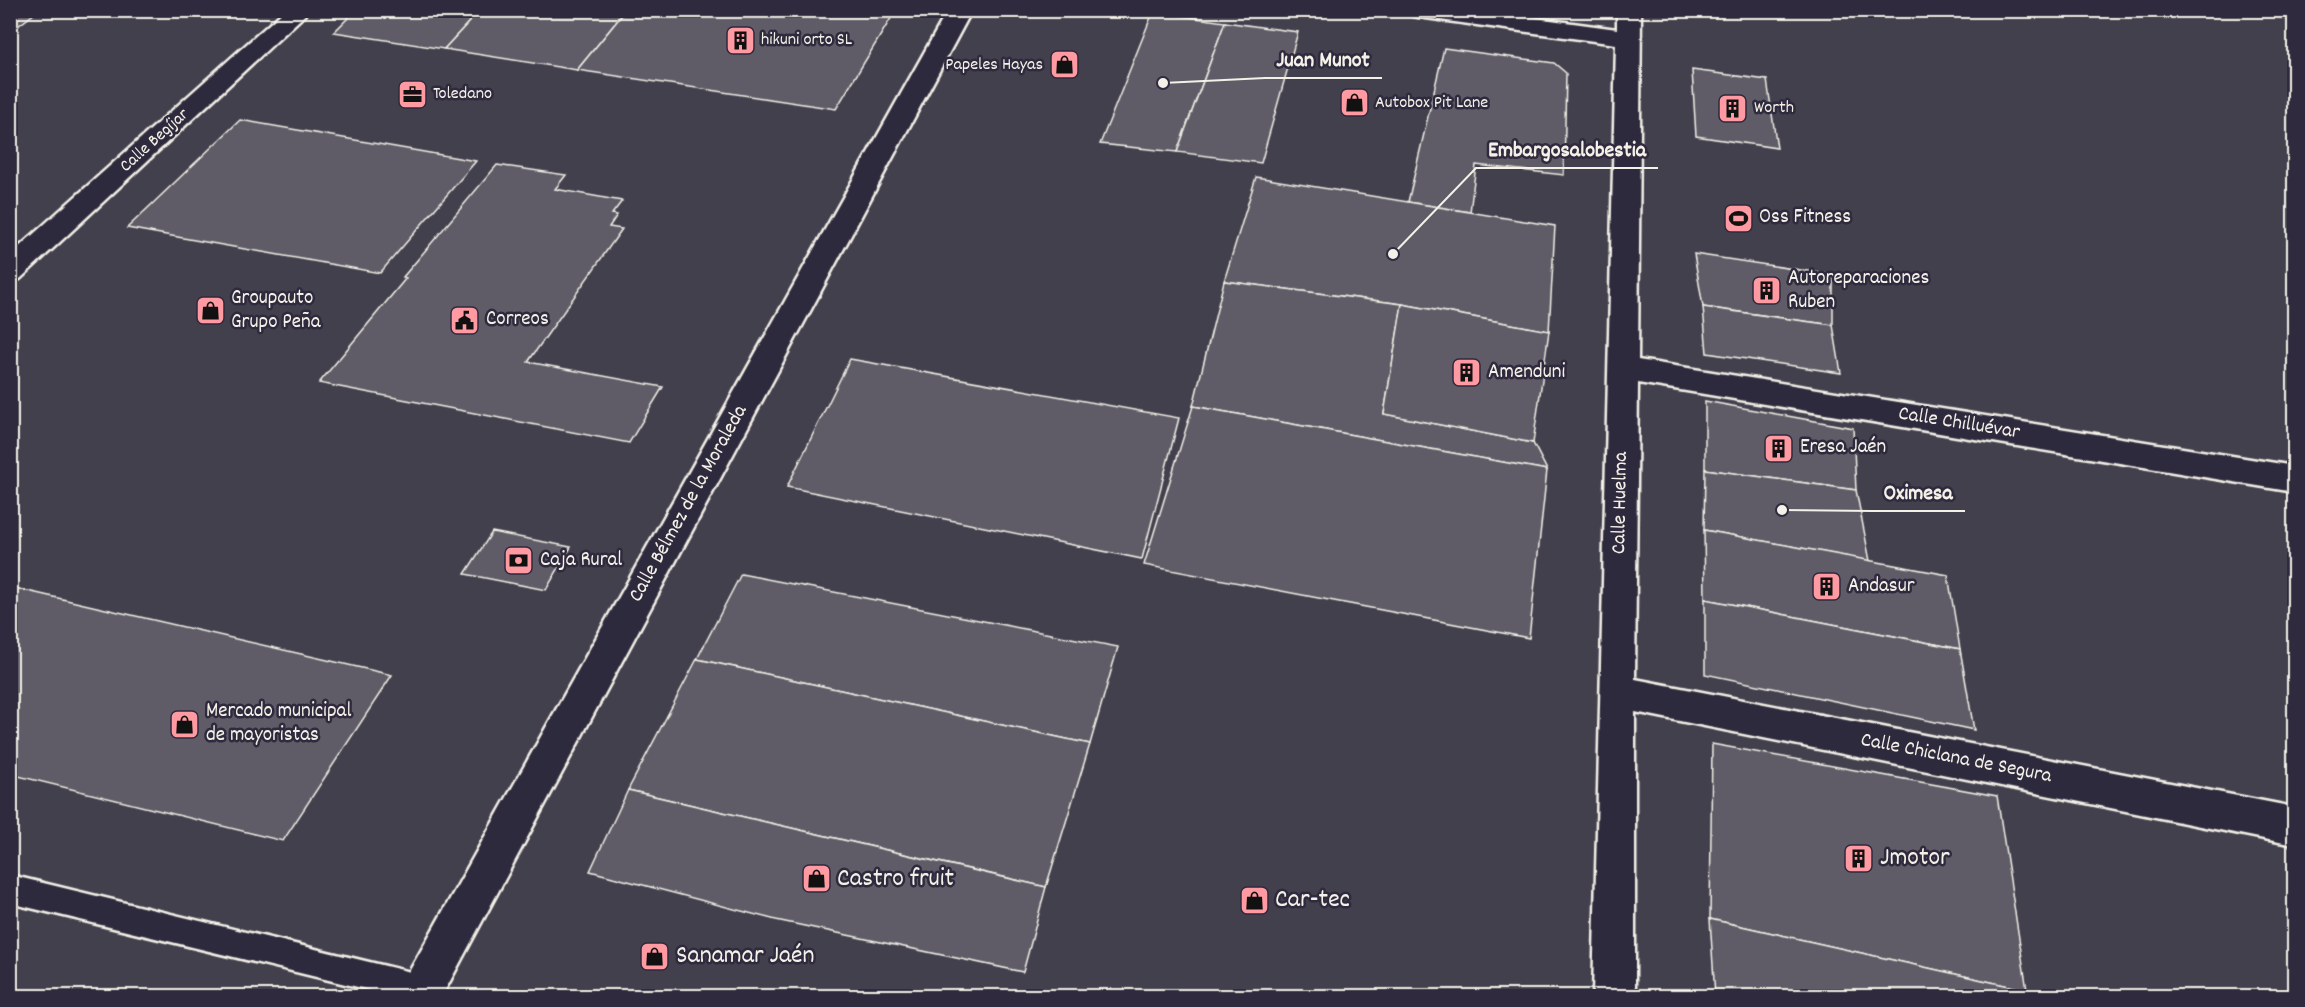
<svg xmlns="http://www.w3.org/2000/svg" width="2305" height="1007" font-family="Dekko,sans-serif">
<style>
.built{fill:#433f4e}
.building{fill:#5f5c67;stroke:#f4f1e8;stroke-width:1.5}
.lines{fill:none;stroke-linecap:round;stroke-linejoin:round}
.lane-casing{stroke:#f4f1e8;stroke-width:5}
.street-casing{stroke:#f4f1e8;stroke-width:5}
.lane{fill:#2f2a3d;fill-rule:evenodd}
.street{fill:#2f2a3d;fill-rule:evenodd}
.labels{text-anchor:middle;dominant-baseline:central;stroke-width:5;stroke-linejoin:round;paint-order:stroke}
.far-poi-label{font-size:18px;fill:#f4f1e8;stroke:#2f2a3d;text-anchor:start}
.far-street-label{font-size:18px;fill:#f4f1e8;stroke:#2f2a3d}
.poi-label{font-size:21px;fill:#f4f1e8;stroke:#2f2a3d;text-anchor:start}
.street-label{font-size:21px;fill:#f4f1e8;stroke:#2f2a3d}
.near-poi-label{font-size:26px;fill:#f4f1e8;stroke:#2f2a3d;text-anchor:start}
.leader{fill:none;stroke:#f4f1e8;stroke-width:2}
.callout-dot{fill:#f4f1e8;stroke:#2f2a3d;stroke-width:2}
.callout-label{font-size:22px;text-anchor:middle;font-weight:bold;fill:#f4f1e8;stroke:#2f2a3d;stroke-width:5;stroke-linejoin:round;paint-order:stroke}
</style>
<rect width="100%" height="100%" fill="#373244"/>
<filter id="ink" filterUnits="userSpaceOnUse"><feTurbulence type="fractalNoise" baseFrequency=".0167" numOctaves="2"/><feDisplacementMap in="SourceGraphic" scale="12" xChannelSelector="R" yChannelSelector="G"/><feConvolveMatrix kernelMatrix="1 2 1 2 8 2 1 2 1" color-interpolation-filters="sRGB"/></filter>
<g filter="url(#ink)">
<path class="built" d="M10,11h2284v985h-2283z"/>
<g class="building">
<path d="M10,10h29l-29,22z"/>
<path d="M356,10h124l-36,39 -110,-17z"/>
<path d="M480,10h146l-49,60 -133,-21z"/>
<path d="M626,10h270l-60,99 -259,-39z"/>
<path d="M1153,12l72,10 -48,130 -77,-8z"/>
<path d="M1225,22l73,10 -37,131 -84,-11z"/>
<path d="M1444,48l110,15 12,10 -2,102 -88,-10 -6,47 -62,-10z"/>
<path d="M1692,70l75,10 10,68 -81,-12z"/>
<path d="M240,120l236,41 -96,112 -253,-45z"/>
<path d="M497,165l69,10 -11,14 67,12 -10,13 5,1 -8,12 13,2 -94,133 135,25 -34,56 -310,-60 87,-105 -3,-1z"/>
<path d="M1256,177l299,49 -6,105 -147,-27 -178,-23z"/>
<path d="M1694,254l139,21v50l-130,-18z"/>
<path d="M1224,281l178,23 -18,110 149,29 14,27 -354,-64z"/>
<path d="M1402,304l147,27 -16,112 -149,-29z"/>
<path d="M1703,307l130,18 8,48 -134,-20z"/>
<path d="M850,359l329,59 -37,141 -355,-72z"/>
<path d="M1705,401l148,27 3,62 -151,-21z"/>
<path d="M1193,406l354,64 -18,168 -385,-73z"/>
<path d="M1705,469l151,21 14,71 -166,-31z"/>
<path d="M1704,530l244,45 12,74 -255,-50z"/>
<path d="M492,532l79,15 -25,43 -81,-16z"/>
<path d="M741,574l377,73 -28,97 -393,-85z"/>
<path d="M10,587l382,88 -109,166 -273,-67z"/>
<path d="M1705,599l255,50 14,81 -269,-56z"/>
<path d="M697,659l393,85 -44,143 -418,-97z"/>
<path d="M1712,744l285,52 30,194 -317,-71z"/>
<path d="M628,790l418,97 -23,85 -247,-52 -186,-49z"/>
<path d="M1710,919l317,71 1,6h-313z"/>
</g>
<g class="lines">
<defs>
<path id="lane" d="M10,875l413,100 10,4 4,10 -3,7h-39l-385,-93z"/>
<g id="street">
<path d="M285,10h25l-290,269 -10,3v-27z"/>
<path d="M948,10h24l-530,986h-44l6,-15z"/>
<path d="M1407,10h68l142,19v-19h24l-3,350 656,106v26l-656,-109 -3,296 659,128v38l-659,-133v284h-42l23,-952 -198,-27 -8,-2z"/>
<path d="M2273,10h21v9l-18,-4z"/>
</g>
</defs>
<use href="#lane" class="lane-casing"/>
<use href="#street" class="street-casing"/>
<use href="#lane" class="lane"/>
<use href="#street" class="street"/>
</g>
</g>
<defs>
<symbol id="building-square" viewBox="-11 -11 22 22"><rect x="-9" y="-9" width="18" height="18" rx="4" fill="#ff9aa2" stroke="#2f2a3d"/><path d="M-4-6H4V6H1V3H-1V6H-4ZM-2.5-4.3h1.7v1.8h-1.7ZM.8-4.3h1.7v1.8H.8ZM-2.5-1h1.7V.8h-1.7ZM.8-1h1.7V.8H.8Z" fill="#111"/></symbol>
<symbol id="shop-square" viewBox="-11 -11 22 22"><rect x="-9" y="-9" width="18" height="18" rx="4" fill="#ff9aa2" stroke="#2f2a3d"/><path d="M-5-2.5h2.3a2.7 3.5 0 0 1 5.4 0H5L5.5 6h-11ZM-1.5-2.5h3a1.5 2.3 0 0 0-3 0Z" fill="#111"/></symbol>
<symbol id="office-square" viewBox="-11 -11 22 22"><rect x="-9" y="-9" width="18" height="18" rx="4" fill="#ff9aa2" stroke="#2f2a3d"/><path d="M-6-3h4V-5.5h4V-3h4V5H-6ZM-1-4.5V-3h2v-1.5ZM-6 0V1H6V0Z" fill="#111"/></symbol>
<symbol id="stadium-square" viewBox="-11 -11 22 22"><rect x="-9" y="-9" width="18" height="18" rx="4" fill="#ff9aa2" stroke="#2f2a3d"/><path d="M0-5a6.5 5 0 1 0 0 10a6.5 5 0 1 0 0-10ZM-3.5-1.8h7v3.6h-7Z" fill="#111"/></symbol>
<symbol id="civic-square" viewBox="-11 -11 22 22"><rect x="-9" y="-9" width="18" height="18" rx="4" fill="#ff9aa2" stroke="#2f2a3d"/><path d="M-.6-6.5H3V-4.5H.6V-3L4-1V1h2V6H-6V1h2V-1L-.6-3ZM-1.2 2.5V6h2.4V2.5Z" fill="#111"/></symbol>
<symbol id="bank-square" viewBox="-11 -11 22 22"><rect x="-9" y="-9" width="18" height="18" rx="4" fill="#ff9aa2" stroke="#2f2a3d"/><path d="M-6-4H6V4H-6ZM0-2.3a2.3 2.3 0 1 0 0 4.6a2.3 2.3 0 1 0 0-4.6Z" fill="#111"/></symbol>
</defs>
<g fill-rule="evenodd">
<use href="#building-square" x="724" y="24" width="33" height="33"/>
<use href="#shop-square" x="1048" y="48" width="33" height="33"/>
<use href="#office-square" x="396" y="78" width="33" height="33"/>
<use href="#shop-square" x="1338" y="86" width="33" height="33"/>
<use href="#building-square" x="1716" y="92" width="33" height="33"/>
<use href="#stadium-square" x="1722" y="202" width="33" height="33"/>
<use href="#building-square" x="1750" y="274" width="33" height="33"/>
<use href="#shop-square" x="194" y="294" width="33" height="33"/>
<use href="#civic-square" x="448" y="304" width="33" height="33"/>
<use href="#building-square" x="1450" y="356" width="33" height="33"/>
<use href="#building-square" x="1762" y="432" width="33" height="33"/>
<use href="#bank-square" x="502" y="544" width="33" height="33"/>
<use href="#building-square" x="1810" y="570" width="33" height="33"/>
<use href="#shop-square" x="168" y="708" width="33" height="33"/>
<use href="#building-square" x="1842" y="842" width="33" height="33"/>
<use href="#shop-square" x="800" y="862" width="33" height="33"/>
<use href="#shop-square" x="1238" y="884" width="33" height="33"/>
<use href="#shop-square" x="638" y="940" width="33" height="33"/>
</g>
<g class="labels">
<g class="far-poi-label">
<text x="761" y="40">hikuni orto SL</text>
<text x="1043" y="65" text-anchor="end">Papeles Hayas</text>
<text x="433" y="94">Toledano</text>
<text x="1375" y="103">Autobox Pit Lane</text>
<text x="1754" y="108">Worth</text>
</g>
<g class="far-street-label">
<text transform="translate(155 141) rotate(-42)">Calle Begíjar</text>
</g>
<g class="poi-label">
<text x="1759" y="218">Oss Fitness</text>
<text x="1788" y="279">Autoreparaciones<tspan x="1788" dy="24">Ruben</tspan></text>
<text x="231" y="299">Groupauto<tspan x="231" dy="24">Grupo Peña</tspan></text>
<text x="486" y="320">Correos</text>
<text x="1488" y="373">Amenduni</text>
<text x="1800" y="448">Eresa Jaén</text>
<text x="540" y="561">Caja Rural</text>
<text x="1848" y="587">Andasur</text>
<text x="206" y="712">Mercado municipal<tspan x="206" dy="24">de mayoristas</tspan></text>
</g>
<g class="street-label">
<text transform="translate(1959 424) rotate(9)">Calle Chilluévar</text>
<text transform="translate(1621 503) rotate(-89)">Calle Huelma</text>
<text transform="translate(689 504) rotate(-61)">Calle Bélmez de la Moraleda</text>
<text transform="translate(1956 759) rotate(11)">Calle Chiclana de Segura</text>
</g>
<g class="near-poi-label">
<text x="1880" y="858">Jmotor</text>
<text x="837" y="879">Castro fruit</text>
<text x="1275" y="900">Car-tec</text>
<text x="676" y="956">Sanamar Jaén</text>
</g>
</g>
<path class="leader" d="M1163 83L1265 78H1382M1393 254L1476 168H1658M1782 510L1872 511H1965"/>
<g class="callout-dot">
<circle cx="1163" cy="83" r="6"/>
<circle cx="1393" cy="254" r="6"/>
<circle cx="1782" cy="510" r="6"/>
</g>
<g class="callout-label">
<text x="1323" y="66">Juan Munot</text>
<text x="1567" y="156">Embargosalobestia</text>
<text x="1918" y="499">Oximesa</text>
</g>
<rect width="2305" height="1007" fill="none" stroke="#2f2a3d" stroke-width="36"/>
<rect x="18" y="18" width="2269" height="971" fill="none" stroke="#f4f1e8" stroke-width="2" filter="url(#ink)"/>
</svg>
